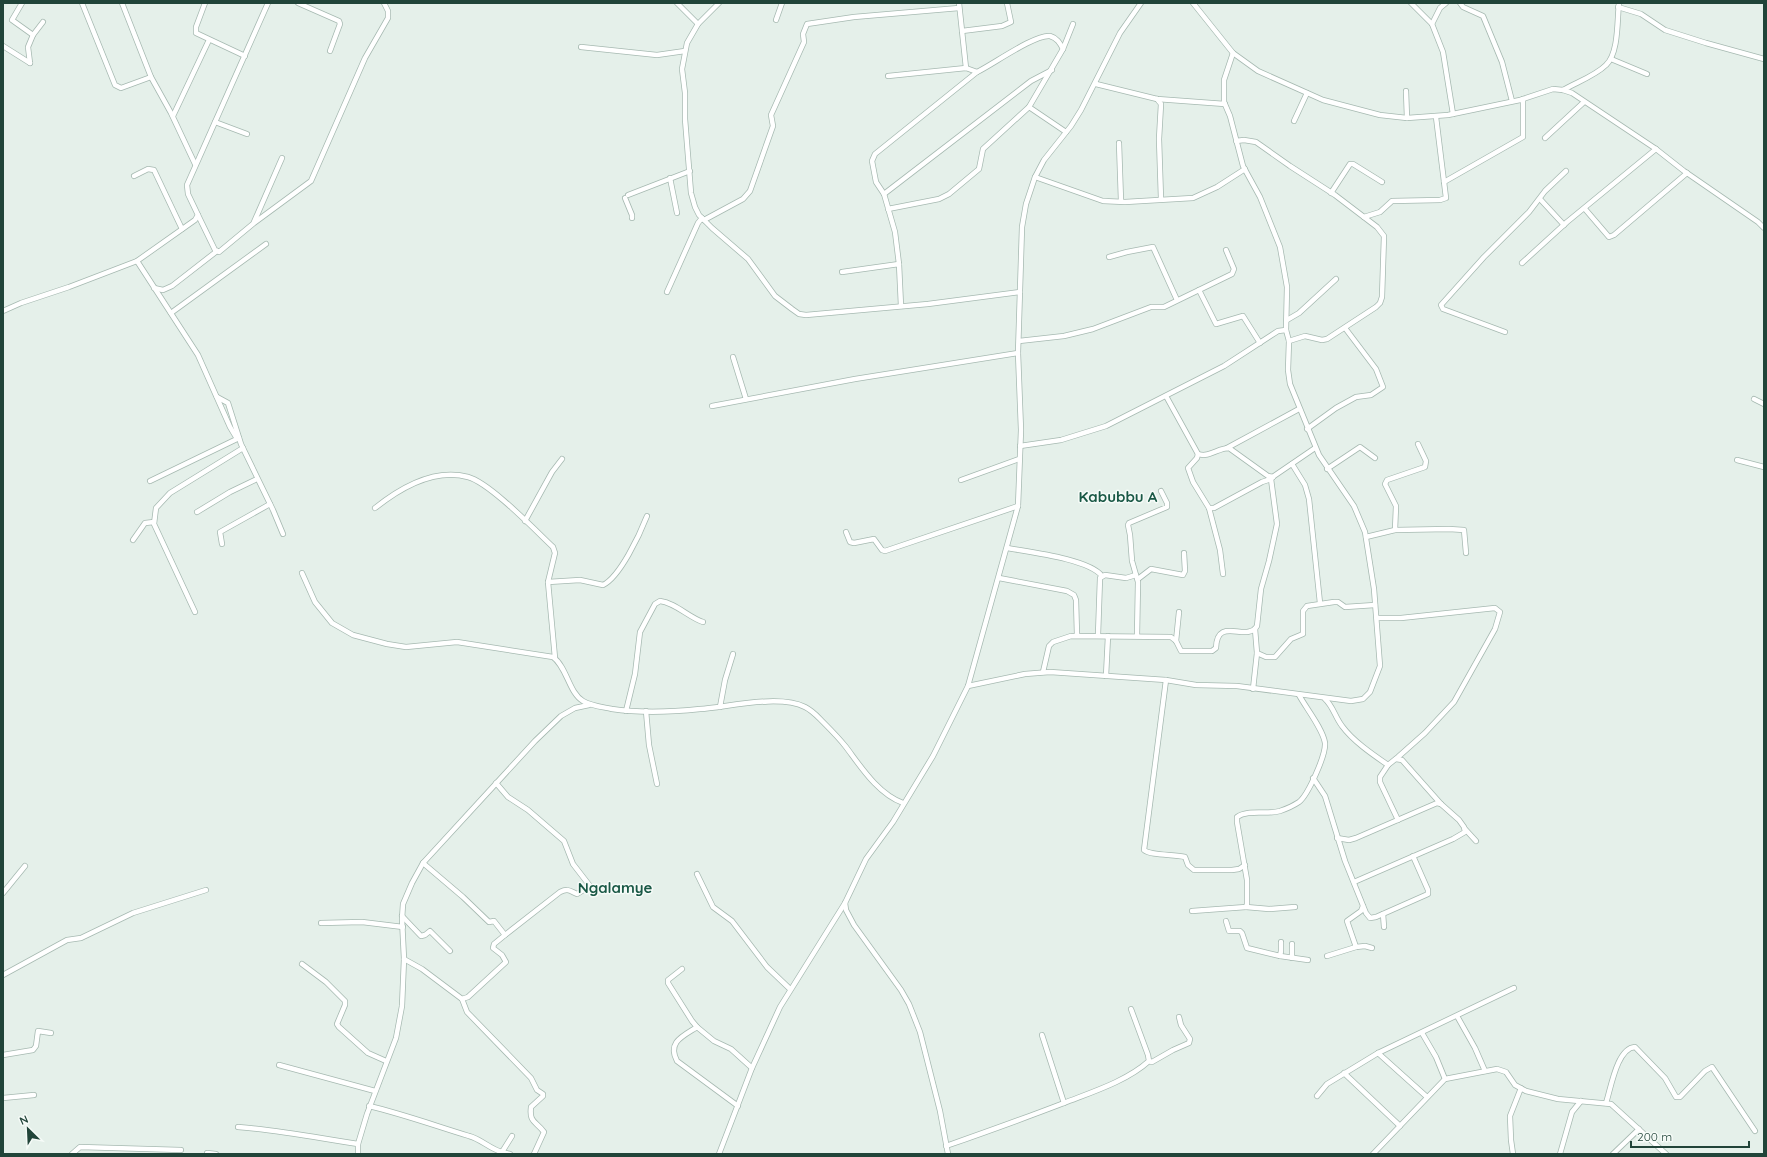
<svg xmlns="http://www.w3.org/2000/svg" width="1767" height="1157" font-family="Quicksand,sans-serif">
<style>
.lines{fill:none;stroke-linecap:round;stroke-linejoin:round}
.minor-casing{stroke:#a6b9b1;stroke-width:6}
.minor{stroke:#fff;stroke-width:4.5}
.labels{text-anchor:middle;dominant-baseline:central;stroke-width:3;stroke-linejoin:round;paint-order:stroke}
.quarter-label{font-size:15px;font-weight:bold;fill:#1a5946;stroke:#f6fbf8}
</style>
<rect width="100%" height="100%" fill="#e5f0ea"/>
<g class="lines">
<defs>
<g id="minor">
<path d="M22,3l-10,17 21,15"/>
<path d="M82,3l33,82 6,3 30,-11"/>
<path d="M122,3l29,74 20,36 24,51"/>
<path d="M205,3l-9,24v6l49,23"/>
<path d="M298,3l41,18 1,3 -10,27"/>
<path d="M677,3l21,21"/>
<path d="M719,3l-21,21 -11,19 -5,26 3,24v26l6,74 4,14 4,8 13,13 36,31 27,37 17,13 7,5 7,1 122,-11 92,-12"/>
<path d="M959,3l7,65"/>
<path d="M1193,3l40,50 25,18 65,29 57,15 27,3 41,-3 72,-15 33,-11 10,1 9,3 84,56 28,22 74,51 6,6"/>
<path d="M1411,3l21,21"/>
<path d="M1446,3l-6,5 -8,16 11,28 10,62"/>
<path d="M1460,3l3,4 20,9 19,46 10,39"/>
<path d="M1618,7l23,7 24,16 41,13 58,16"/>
<path d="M776,20l6,-17"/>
<path d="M962,31l40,-5 9,-4 -4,-19"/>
<path d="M3,46l27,17"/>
<path d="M581,47l76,8 28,-4"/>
<path d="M1611,59l36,15"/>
<path d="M30,63l-2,-16 5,-12 10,-13"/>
<path d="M888,76l78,-8 11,4"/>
<path d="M1096,84l61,15 68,5"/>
<path d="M1563,90c14,-8 32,-14 43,-25 13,-12 11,-45 13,-62"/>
<path d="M1406,91l1,27"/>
<path d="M1157,99l4,5 -2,35 2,60"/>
<path d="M1029,107l37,25"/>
<path d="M173,116l36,-76"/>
<path d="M1294,121l13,-28"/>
<path d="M215,122l32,12"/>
<path d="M1545,138l39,-36"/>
<path d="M1236,141l8,-1 12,2 34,24 45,29 42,32 7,9 -2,61 -2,6 -4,4 -49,32 -5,1 -17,-4 -16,5"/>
<path d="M1119,143l2,58"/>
<path d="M134,176l14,-7 6,1 28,59"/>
<path d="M1035,177l68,24 22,1 68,-4 24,-11 28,-18"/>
<path d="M670,178l7,35"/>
<path d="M1444,182l79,-45v-38"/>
<path d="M1331,193l19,-29h3l29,18"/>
<path d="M884,194l147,-113 21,-11"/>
<path d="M628,195l62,-24"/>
<path d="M625,198l7,17v3"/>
<path d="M1540,199l24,26"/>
<path d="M888,209l51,-10 10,-5 30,-25 4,-20 46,-42 34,-58 10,-25"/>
<path d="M1585,209l24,28 5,-2 73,-62"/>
<path d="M198,215l17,35 4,2 35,-29 57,-42 54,-123 23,-40v-7l-4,-8"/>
<path d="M1364,217l16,-5 12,-11 48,-1 6,-2 -10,-81"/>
<path d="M704,220l39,-21 7,-8 23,-65 -2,-11 33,-73 -1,-8 4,-10 47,-7 105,-9"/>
<path d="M254,222l28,-64"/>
<path d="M1109,257l18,-5 26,-5 24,53"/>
<path d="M137,261l61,94 32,72 6,10 3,1 -89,43"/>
<path d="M1522,263l45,-41 89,-73"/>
<path d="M899,264l-4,-32 -11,-38 -8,-12 -4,-21 3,-7 102,-82c15,-7 58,-38 73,-36 7,2 10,7 13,13"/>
<path d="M842,272l57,-8 2,42"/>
<path d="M154,288l9,2 9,-4 45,-35"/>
<path d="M1199,290l17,34 27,-8 17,27"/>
<path d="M667,292l31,-69 4,-5"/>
<path d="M3,311l18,-8 48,-16 68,-26 58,-41 3,-5 -10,-21 -1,-9 81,-182"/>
<path d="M171,313l95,-69"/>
<path d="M1287,320l12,-7 37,-34"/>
<path d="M1505,332l-62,-23 -2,-4 43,-48 45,-45 16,-21 21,-20"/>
<path d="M1019,341l45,-5 29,-7 58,-22h13l68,-33 2,-5 -8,-19"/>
<path d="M733,357l13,42"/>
<path d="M1166,396l32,58 -1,4 -9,10 5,14 16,26h5l48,-26 9,-3"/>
<path d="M217,397l11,6 13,41 32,66 10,24"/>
<path d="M1754,399l10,5"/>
<path d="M712,406l143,-27 163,-26"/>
<path d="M1307,429l29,-21 20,-11 15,-2 12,-8 -7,-18 -31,-41"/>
<path d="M1020,446l41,-6 45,-14 118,-60 54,-35 8,-1"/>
<path d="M1227,448l72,-39"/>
<path d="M1198,454c11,4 20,-6 31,-6l39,28 5,1"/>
<path d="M1737,460l27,7"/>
<path d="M1292,464l13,21 4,14 11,104"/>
<path d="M1327,469l33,-22 15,11"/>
<path d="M961,480l58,-21"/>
<path d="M375,508c25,-20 60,-40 93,-31 22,6 67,53 85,70l2,6 -7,29 7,76"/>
<path d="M1209,508l11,42 3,24"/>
<path d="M197,512l33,-20 25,-12"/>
<path d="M525,521l27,-49 10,-13"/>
<path d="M1395,530l1,-24 -11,-22 2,-4 38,-13 1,-6 -8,-17"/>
<path d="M846,532l4,10 4,1 20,-4 8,11 3,1 133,-45"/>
<path d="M1366,537l29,-7 54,-1 15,1 2,23"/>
<path d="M133,540l12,-17 9,-1"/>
<path d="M222,544l-2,-12 50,-28"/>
<path d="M1007,548c22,4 82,11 95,28"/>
<path d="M302,573l13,29 17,21 21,12 34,9 19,3 51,-5 96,15c14,10 16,36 30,44 8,5 20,6 29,8 28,4 59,3 88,0 28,-2 79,-15 105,-2 8,4 12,9 18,15 8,8 16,16 23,25 15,20 32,47 57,56"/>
<path d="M999,578l68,13 7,4 2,5 1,35"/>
<path d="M1138,579l13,-10 32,6 2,-4 -1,-18"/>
<path d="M548,582l32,-2 23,5c17,-8 37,-51 44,-69"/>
<path d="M195,612l-41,-88 2,-16 14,-15 73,-45"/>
<path d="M1377,618h24l94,-10 5,4 -5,17 -41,73 -29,31 -27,24 -10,8 -8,12v5l18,38"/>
<path d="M1255,629l2,24 9,4h9l16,-18 12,-5v-23l4,-5 27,-4h4l7,5 30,-2"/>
<path d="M1098,635l2,-57 5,-3 21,3 10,-3"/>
<path d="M1137,636l1,-54 -6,-21 -2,-26 -2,-10 1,-2 38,-16v-4l-6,-12"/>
<path d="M1176,641l3,-29"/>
<path d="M1043,672l6,-26 4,-4 18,-6 100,1 5,4 5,10h31l4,-3c1,-33 31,-5 41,-22l4,-37 8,-28 8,-37 -6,-45 3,-3 41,-28"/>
<path d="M1106,676l2,-40"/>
<path d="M1166,680l-22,170c7,6 30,4 41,7l3,8 6,5h38l7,-1 6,-4"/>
<path d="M968,686l57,-12 25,-2 116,8 30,5 41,1 114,15 12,-2 7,-7 10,-26 -6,-77 -9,-57 -11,-26 -35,-51 -29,-71 -2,-14 1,-29 -3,-11 1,-43 -7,-40 -20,-50 -17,-31 -13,-50 -6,-14v-22l9,-27"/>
<path d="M1253,689l4,-36"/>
<path d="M1325,699c8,7 10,18 17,27 11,15 30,28 46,39"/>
<path d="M720,707l5,-27 8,-26"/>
<path d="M626,711l9,-37 5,-42 15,-28 5,-3c16,2 28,16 43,21"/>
<path d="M646,711l3,34 8,39"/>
<path d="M1313,778l12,18 20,65 21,52 4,5 6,-1 52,-23v-4l-15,-34"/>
<path d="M496,783l12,14 20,13 36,31 9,23 17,22 -13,8c-7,-3 -9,-6 -17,-2l-55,43"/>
<path d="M1465,829l11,12"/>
<path d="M1337,838l12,2 7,-2 81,-35 4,1"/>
<path d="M423,863l40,34 26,25 5,-1 11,14 -11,9 -1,4 9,7 4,7 -38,35 -6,2"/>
<path d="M697,874l16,33 19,14 35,46 23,22"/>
<path d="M1354,882l99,-43 12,-7 -1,-5 -5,-7 -18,-16 -39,-44 -6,-1"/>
<path d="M3,893l22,-27"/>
<path d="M845,903l1,7 8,15 47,65 8,14 11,28 20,79 8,43"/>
<path d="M1246,907l23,2 26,-2"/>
<path d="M1192,911l54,-4 1,-3v-24l-10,-58v-5c11,-8 30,-2 43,-6 6,-2 13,-5 19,-9 9,-7 27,-47 26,-59 -2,-14 -19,-35 -26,-48"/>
<path d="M1383,914l1,13"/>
<path d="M402,916l19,20 4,-1 5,-4 20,20"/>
<path d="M1226,921l3,10h11l2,2 5,15 33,8 1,-5v-9"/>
<path d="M321,923l41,-1 41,5"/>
<path d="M1292,944v14"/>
<path d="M1356,947l9,-1 7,2"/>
<path d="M1280,956l28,4"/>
<path d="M1327,956l29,-9 -9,-26 14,-10 2,-5"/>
<path d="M404,959l18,10 40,30 5,13 64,66 6,12 6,4v2l-12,11c-2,16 5,14 13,25l-10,22"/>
<path d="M302,964l24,18 19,19v4l-8,19 2,3 29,26 18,8"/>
<path d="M682,969l-14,11v3l24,38 5,6"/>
<path d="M3,975l64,-35 14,-2 52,-25 73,-23"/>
<path d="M1457,1016l18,32 10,23"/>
<path d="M1422,1033l14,24 9,22"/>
<path d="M1042,1035l22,68"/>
<path d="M1378,1053l49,44"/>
<path d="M3,1055l30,-5 3,-4 2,-15 13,2"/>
<path d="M1149,1061l3,1 21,-12 16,-7 1,-4 -9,-14 -2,-8"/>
<path d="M279,1065l96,26"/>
<path d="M1344,1073l56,53"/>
<path d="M1317,1096l10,-12 51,-31 136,-65"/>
<path d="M3,1098l31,-3"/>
<path d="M1606,1103c5,-15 11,-55 29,-56l30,31 11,19h4l25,-26 7,-4 43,64"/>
<path d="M369,1106c34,8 67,20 100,30 12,3 21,13 33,16l10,-16"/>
<path d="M738,1106l-61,-45c-10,-19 6,-25 20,-34l17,14 17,8 21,19"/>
<path d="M238,1127c40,3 80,11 120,17"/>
<path d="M946,1146c40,-14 79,-28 118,-43 28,-11 63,-22 85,-42l-1,-6 -17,-46"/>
<path d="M502,1152l8,2"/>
<path d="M207,1153l9,1"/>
<path d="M72,1154l8,-7 101,3"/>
<path d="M358,1154v-10l9,-30 29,-76 6,-32 2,-47 -2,-40 1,-15 9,-21 11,-20 112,-122 26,-25 14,-8 14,-3"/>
<path d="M719,1154l33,-86 28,-61 65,-104 21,-44 27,-37 40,-66 35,-70 50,-180 3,-76 -3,-77 4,-126 4,-23 9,-27 9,-17 27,-34 10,-16 39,-77 21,-30"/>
<path d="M1373,1154l72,-75 52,-10 9,3 9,13 11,6 32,8 53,5 55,50"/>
<path d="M1513,1154l-2,-14 -1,-24 11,-28"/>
<path d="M1560,1154l12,-42 9,-11"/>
<path d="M1613,1154l26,-25"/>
</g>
</defs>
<use href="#minor" class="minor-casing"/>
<use href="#minor" class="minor"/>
</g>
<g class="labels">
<g class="quarter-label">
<text x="1118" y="496">Kabubbu A</text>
<text x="615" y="887">Ngalamye</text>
</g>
</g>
<rect width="1767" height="1157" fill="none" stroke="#214439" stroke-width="8"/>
<g transform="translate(28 1129) rotate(336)" stroke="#f6fbf8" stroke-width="3" paint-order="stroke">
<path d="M0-3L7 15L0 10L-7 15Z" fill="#214439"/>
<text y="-6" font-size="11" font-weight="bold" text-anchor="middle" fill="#214439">N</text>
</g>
<path d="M1631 1141v6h118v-6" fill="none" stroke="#214439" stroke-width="2"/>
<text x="1637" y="1141" font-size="12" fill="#214439" stroke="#f6fbf8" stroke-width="3" paint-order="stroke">200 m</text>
</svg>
